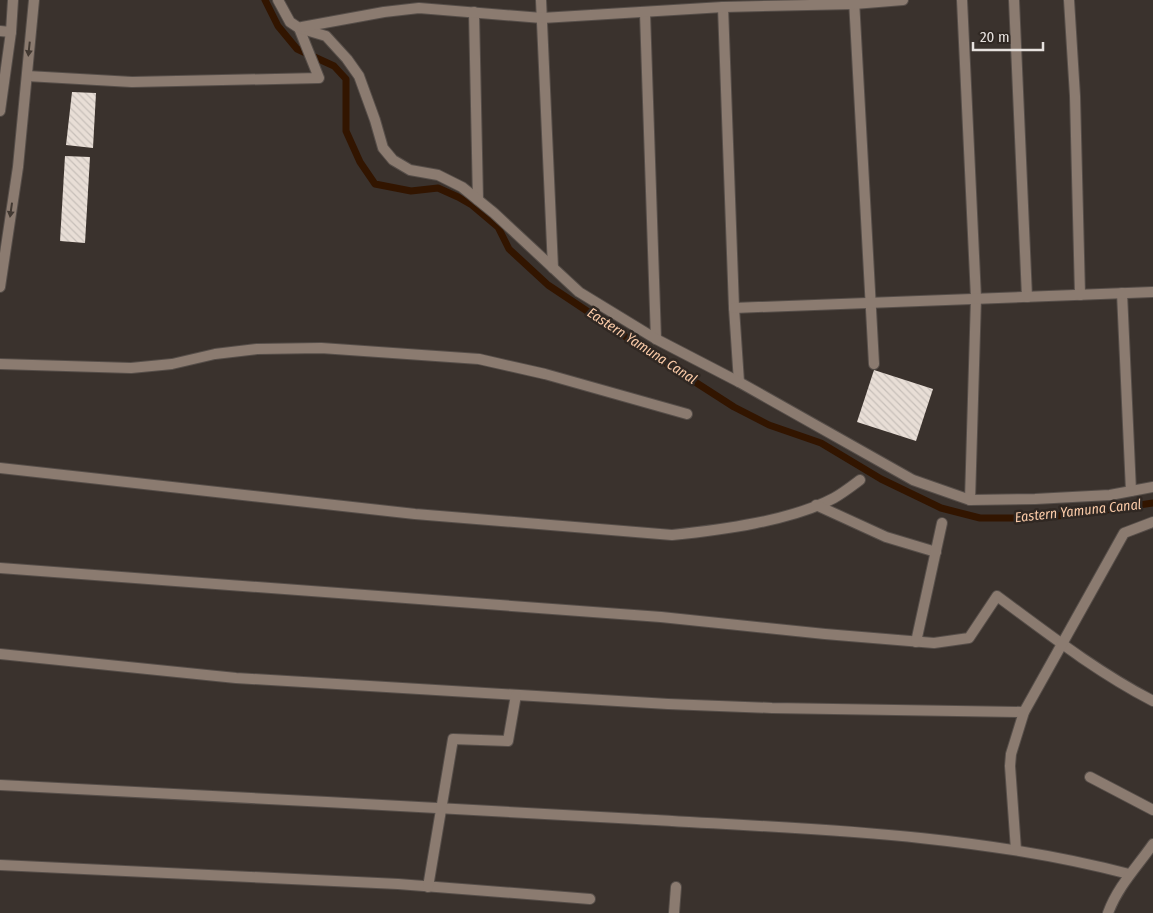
<svg xmlns="http://www.w3.org/2000/svg" width="1153" height="913" font-family="'Fira Sans Condensed',sans-serif">
<style>
.lines{fill:none;stroke-linecap:round;stroke-linejoin:round}
.stream{stroke:#321500;stroke-width:7}
.building{fill:url(#building-back-hatch)}
.minor-casing{stroke:#564e49;stroke-width:12}
.tertiary-casing{stroke:#564e49;stroke-width:12}
.minor{stroke:#8b7b70;stroke-width:10}
.tertiary{stroke:#8b7b70;stroke-width:10}
.oneway{fill:#423932}
.labels{text-anchor:middle;dominant-baseline:central;stroke-width:5;stroke-linejoin:round;paint-order:stroke}
.water-label{font-size:14px;font-style:italic;fill:#fbcba8;stroke:#302823}
</style>
<defs>
<pattern id="building-back-hatch" width="6" height="6" patternUnits="userSpaceOnUse" patternTransform="scale(1.25)"><rect width="6" height="6" fill="#e8ded6"/><path d="M-1 5l2 2M0 0l6 6M5-1l2 2" fill="none" stroke="#c7bfb9"/></pattern>
</defs>
<rect width="100%" height="100%" fill="#3a322d"/>
<g class="lines">
<path class="stream" d="M265,0l13,26 19,23 37,17 12,13v52l14,31 15,22 36,7 27,-3 20,9 14,8 26,22 11,22 39,36 102,68 84,54 35,18 52,18 60,36 60,29 39,10h57l49,-5 67,-10"/>
</g>
<g class="building">
<path d="M72,92l24,1 -3,55 -27,-3z"/>
<path d="M65,156l25,1 -5,86 -25,-2z"/>
<path d="M874,370l59,19 -17,52 -59,-19z"/>
</g>
<g class="lines">
<defs>
<g id="minor">
<path d="M541,0l12,268"/>
<path d="M854,0l20,364"/>
<path d="M962,0l14,298 -6,202"/>
<path d="M1014,0l13,297"/>
<path d="M1069,0l6,96 5,199"/>
<path d="M723,7l11,301 5,74"/>
<path d="M474,12l4,188"/>
<path d="M645,13l11,326"/>
<path d="M0,31l11,1"/>
<path d="M27,76l105,6 187,-4 -20,-50"/>
<path d="M1122,293l9,198"/>
<path d="M734,308l419,-16"/>
<path d="M0,364l131,4 41,-4 43,-10 42,-5 64,-1 158,11 66,15 142,40"/>
<path d="M0,468l415,46 257,21c48,-5 119,-14 162,-37 9,-5 18,-12 26,-18"/>
<path d="M816,505l70,32 50,15"/>
<path d="M0,568l661,49 164,17 109,9 35,-5 28,-42c50,37 100,76 156,105"/>
<path d="M916,642l26,-119"/>
<path d="M0,654l236,24 432,26 104,4 252,4"/>
<path d="M1090,777l63,33"/>
<path d="M0,785c212,11 425,22 637,34 164,10 332,13 492,55"/>
<path d="M1016,850l-6,-84 1,-12 13,-42 100,-179 29,-11"/>
<path d="M0,865l398,19 192,15"/>
<path d="M428,887l25,-148 55,2 8,-46"/>
<path d="M674,913l2,-26"/>
<path d="M1108,913c10,-27 29,-46 45,-69"/>
</g>
<g id="tertiary">
<path d="M278,0l12,22 9,6 27,8 21,23 12,17 16,44 8,28 10,12 17,10 28,5 24,12 32,26 85,79 77,47 83,43 174,98 57,20 65,-1 75,-4 43,-8"/>
<path d="M302,27l82,-15 35,-4 123,10 181,-11 131,-3 49,-4"/>
<path d="M0,111l11,-79 2,-32"/>
<path d="M0,287l18,-120 16,-167"/>
</g>
</defs>
<use href="#minor" class="minor-casing"/>
<use href="#tertiary" class="tertiary-casing"/>
<use href="#minor" class="minor"/>
<use href="#tertiary" class="tertiary"/>
</g>
<defs><path id="oneway-solid" d="M-6-.8H1V-3.2L6.5 0L1 3.2V.8H-6Z" transform="scale(1.25)"/></defs>
<g class="oneway">
<use href="#oneway-solid" transform="translate(29 49) rotate(96)"/>
<use href="#oneway-solid" transform="translate(11 210) rotate(98)"/>
</g>
<g class="labels">
<g class="water-label">
<text transform="translate(642 346) rotate(33)">Eastern Yamuna Canal</text>
<text transform="translate(1078 511) rotate(-6)">Eastern Yamuna Canal</text>
</g>
</g>
<path d="M973 42v8h70v-8" fill="none" stroke="#e6e1de" stroke-width="2.5"/>
<text x="980" y="42" font-size="15" fill="#e6e1de" stroke="#302823" stroke-width="4" paint-order="stroke">20 m</text>
</svg>
